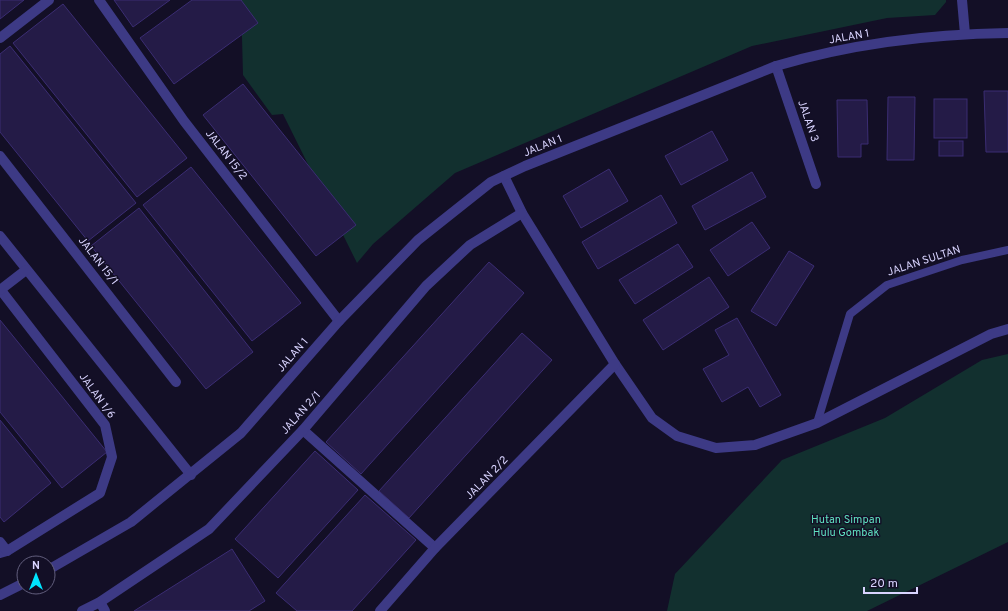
<svg xmlns="http://www.w3.org/2000/svg" width="1008" height="611" font-family="Overpass,sans-serif">
<style>
.green{fill:#12302f}
.building{fill:#241b47;stroke:#3b2d73}
.lines{fill:none;stroke-linecap:round;stroke-linejoin:round}
.lane{stroke:#3d3a85;stroke-width:8}
.street{stroke:#3d3a85;stroke-width:10}
.labels{text-anchor:middle;dominant-baseline:central;stroke-width:3;stroke-linejoin:round;paint-order:stroke}
.street-label{font-size:11px;fill:#d9d4ff;stroke:#130f26}
.park-label{font-size:11px;fill:#5fe0c0;stroke:#130f26}
</style>
<rect width="100%" height="100%" fill="#130f26"/>
<g class="green">
<path d="M241,0h705v2l-11,13 -48,3 -135,28 -297,127 -82,71 -16,19 -74,-149 -11,1 -29,-40z"/>
<path d="M1008,354v188l-141,69h-200l8,-37 107,-114 103,-42 97,-58z"/>
</g>
<g class="building">
<path d="M0,0h24l-24,19z"/>
<path d="M114,0h56l-37,27z"/>
<path d="M192,0h49l17,23 -84,61 -34,-46z"/>
<path d="M63,4l124,154 -50,39 -124,-154z"/>
<path d="M10,46l126,157 -48,38 -88,-109v-78z"/>
<path d="M243,84l113,141 -40,31 -113,-141z"/>
<path d="M984,91h24v61h-22z"/>
<path d="M888,97h27l-1,63h-27z"/>
<rect x="934" y="99" width="33" height="39"/>
<path d="M837,100h30l1,44h-7v13h-23z"/>
<path d="M712,131l16,29 -47,25 -16,-29z"/>
<rect x="939" y="141" width="24" height="15"/>
<path d="M191,167l110,136 -49,38 -109,-136z"/>
<path d="M609,169l19,32 -47,27 -18,-32z"/>
<path d="M752,172l14,25 -61,33 -13,-24z"/>
<path d="M661,195l16,28 -79,46 -16,-27z"/>
<path d="M139,208l114,144 -47,37 -115,-143z"/>
<path d="M752,222l18,26 -42,28 -18,-26z"/>
<path d="M678,244l15,23 -58,37 -16,-24z"/>
<path d="M789,251l25,15 -38,60 -25,-15z"/>
<path d="M489,262l35,31 -163,181 -35,-32z"/>
<path d="M709,277l20,30 -66,43 -20,-30z"/>
<path d="M737,318l44,77 -21,12 -12,-20 -26,15 -19,-33 26,-14 -14,-25z"/>
<path d="M0,320l107,132 -45,36 -62,-76z"/>
<path d="M522,333l30,27 -143,158 -30,-27z"/>
<path d="M0,420l51,63 -47,39 -4,-5z"/>
<path d="M315,451l43,39 -80,88 -43,-39z"/>
<path d="M365,495l51,45 -64,71h-55l-21,-18z"/>
<path d="M232,549l33,52 -16,10h-115z"/>
</g>
<g class="lines">
<path class="lane" d="M817,423l33,-109 37,-29 75,-25 46,-10"/>
<g class="street">
<path d="M99,0l85,121 155,200"/>
<path d="M962,0l3,34"/>
<path d="M0,38l49,-38"/>
<path d="M776,66l40,118"/>
<path d="M0,156l176,226"/>
<path d="M504,176l18,37 93,151 37,54 25,18 39,12 39,-3 62,-22 174,-89 17,-5"/>
<path d="M0,236l191,239"/>
<path d="M0,289l105,136 7,32 -12,36 -93,58 -7,2"/>
<path d="M0,290l26,-20"/>
<path d="M303,430l132,118"/>
<path d="M0,542l7,9"/>
<path d="M48,570l83,-48 110,-89 98,-112 79,-81 73,-58 34,-16 251,-100c74,-22 154,-32 232,-33"/>
<path d="M0,595l24,-12"/>
<path d="M100,602l5,9"/>
<path d="M82,611l18,-9 109,-73 94,-99 123,-144 44,-41 52,-32"/>
<path d="M380,611l55,-63 180,-184"/>
</g>
</g>
<g class="labels">
<g class="street-label">
<text transform="translate(849 37) rotate(-10)">JALAN 1</text>
<text transform="translate(808 121) rotate(71)">JALAN 3</text>
<text transform="translate(543 146) rotate(-22)">JALAN 1</text>
<text transform="translate(226 155) rotate(52)">JALAN 15/2</text>
<text transform="translate(98 261) rotate(52)">JALAN 15/1</text>
<text transform="translate(924 261) rotate(-18)">JALAN SULTAN</text>
<text transform="translate(293 355) rotate(-49)">JALAN 1</text>
<text transform="translate(97 396) rotate(54)">JALAN 1/6</text>
<text transform="translate(301 413) rotate(-48)">JALAN 2/1</text>
<text transform="translate(487 478) rotate(-46)">JALAN 2/2</text>
</g>
<g class="park-label">
<text x="846" y="520">Hutan Simpan<tspan x="846" dy="13">Hulu Gombak</tspan></text>
</g>
</g>
<g transform="translate(36 575)"><circle r="19" fill="#130f26" stroke="#625e7d"/>
<path d="M0-3L7 15L0 10L-7 15Z" fill="#00e5ff"/>
<text y="-6" font-size="11" font-weight="bold" text-anchor="middle" fill="#d9d4ff">N</text>
</g>
<path d="M864 587v6h53v-6" fill="none" stroke="#d9d4ff" stroke-width="2"/>
<text x="870" y="587" font-size="12" fill="#d9d4ff" stroke="#130f26" stroke-width="3" paint-order="stroke">20 m</text>
</svg>
